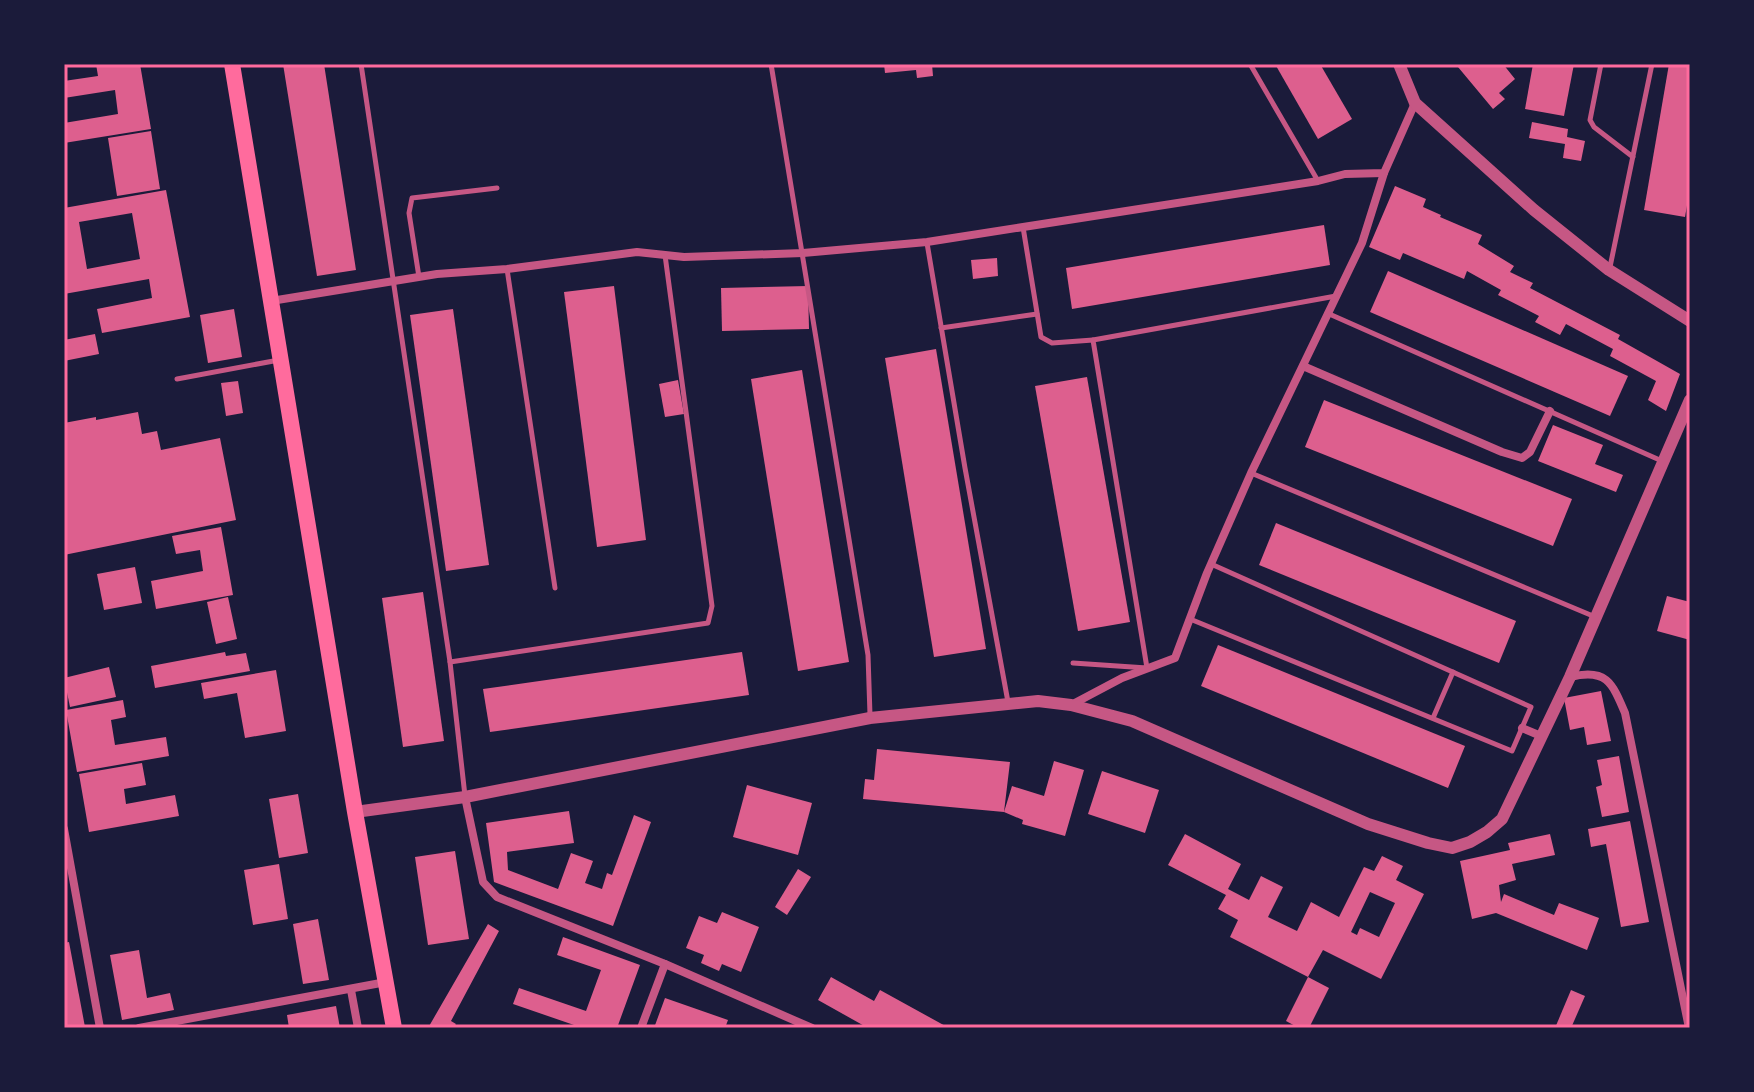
<svg xmlns="http://www.w3.org/2000/svg" width="1754" height="1092" font-family="'Source Sans 3',sans-serif">
<style>
.building{fill:#dd5f8e;fill-rule:evenodd}
.lines{fill:none;stroke-linecap:round;stroke-linejoin:round}
.service{stroke:#c65784;stroke-width:5}
.minor{stroke:#c65784;stroke-width:8}
.tertiary{stroke:#c65784;stroke-width:12}
.primary{stroke:#ff6b9d;stroke-width:16}
.neatline{fill:none;stroke:#ff6b9d;stroke-width:3}
</style>
<rect width="100%" height="100%" fill="#1b1b3a"/>
<g class="building">
<path d="M96,64h44l11,65 -87,14v-20l54,-9 -3,-24 -51,8v-17l34,-5z"/>
<path d="M283,64h41l32,206 -39,6z"/>
<path d="M884,64h48l1,12 -16,2 -1,-8 -31,3z"/>
<path d="M1275,64h45l32,55 -34,20z"/>
<path d="M1461,64h42l12,15 -16,14 6,6 -12,10 -35,-42z"/>
<path d="M1533,64h41l-10,52 -39,-7z"/>
<path d="M1669,64h21v124l-5,29 -41,-7z"/>
<path d="M1532,122l36,7 -1,8 18,4 -4,20 -18,-3 2,-14 -36,-6z"/>
<path d="M151,131l9,58 -43,7 -9,-58z"/>
<path d="M1395,186l31,13 -3,8 18,8 -1,2 42,18 -4,9 36,22 -4,6 23,11 -3,5 90,47 -2,4 62,35 -14,37 -18,-11 8,-19 -46,-25 3,-7 -47,-25 -6,11 -25,-13 4,-6 -41,-21 3,-5 -34,-19 -3,8 -61,-26 -3,7 -31,-13z"/>
<path d="M166,190l24,127 -88,16 -5,-24 55,-11 -3,-19 -85,15v-86zM132,213l8,46 -53,10 -8,-47z"/>
<path d="M1324,225l6,40 -258,44 -6,-41z"/>
<path d="M997,258l1,18 -25,3 -2,-19z"/>
<path d="M1388,271l240,105 -18,40 -240,-104z"/>
<path d="M614,286l32,254 -49,7 -33,-255z"/>
<path d="M808,286l1,43 -87,2 -1,-43z"/>
<path d="M234,309l8,48 -34,6 -8,-48z"/>
<path d="M453,309l36,256 -43,6 -36,-256z"/>
<path d="M95,334l4,20 -35,7v-21z"/>
<path d="M936,349l50,300 -52,8 -49,-299z"/>
<path d="M802,370l47,292 -51,9 -47,-292z"/>
<path d="M1087,377l43,245 -52,9 -43,-245z"/>
<path d="M678,380l6,34 -19,3 -6,-33z"/>
<path d="M238,381l5,32 -17,3 -5,-33z"/>
<path d="M1324,400l248,99 -19,47 -248,-99z"/>
<path d="M138,412l4,22 15,-3 4,19 59,-12 16,82 -172,35v-132l32,-6v3z"/>
<path d="M1553,425l50,20 -8,19 28,11 -7,17 -78,-31z"/>
<path d="M1276,523l240,98 -17,42 -240,-98z"/>
<path d="M221,527l12,68 -77,14 -5,-28 52,-10 -3,-21 -24,4 -4,-18z"/>
<path d="M135,567l7,36 -38,7 -7,-36z"/>
<path d="M423,592l21,149 -41,6 -21,-149z"/>
<path d="M1667,596l23,6v38l-33,-9z"/>
<path d="M228,597l9,42 -21,5 -9,-42z"/>
<path d="M1218,645l247,101 -17,42 -247,-102z"/>
<path d="M225,652l1,4 20,-3 4,18 -95,17 -4,-22z"/>
<path d="M742,652l7,43 -259,37 -7,-43z"/>
<path d="M109,667l7,30 -46,10 -6,-29z"/>
<path d="M276,670l10,61 -41,7 -8,-45 -33,6 -3,-16z"/>
<path d="M1601,691l10,50 -24,4 -3,-18 -14,3 -6,-32z"/>
<path d="M123,700l3,17 -15,3 4,25 51,-8 3,19 -92,16 -11,-62z"/>
<path d="M877,749l133,13 -6,50 8,-26 32,10 10,-35 30,9 -19,66 -43,-12 1,-4 -19,-8 -141,-13 2,-20 9,1z"/>
<path d="M1619,756l10,56 -27,5 -6,-30 6,-2 -5,-25z"/>
<path d="M142,763l4,22 -22,4 2,15 49,-9 4,21 -90,16 -10,-58z"/>
<path d="M1102,771l57,19 -14,43 -57,-19z"/>
<path d="M747,785l65,18 -14,52 -65,-18z"/>
<path d="M298,794l10,59 -29,5 -10,-59z"/>
<path d="M569,811l5,32 -67,9 1,18 50,19 13,-36 22,8 -8,22 17,6 5,-16 5,2 22,-60 17,7 -38,104 -119,-44 -8,-59z"/>
<path d="M1630,821l19,101 -28,5 -15,-83 -15,3 -3,-18z"/>
<path d="M1185,834l56,30 -13,25 21,11 12,-24 22,11 -15,30 29,14 14,-29 28,15 25,-50 10,4 8,-15 21,10 -7,14 28,14 -43,85 -58,-29 -15,27 -78,-40 8,-17 -20,-11 8,-14 -58,-30zM1370,892l25,11 -16,34 -19,-9 -3,7 -6,-3z"/>
<path d="M1550,834l5,21 -43,9 4,16 -17,5 2,17 3,-8 50,21 5,-12 40,15 -12,32 -91,-37 -24,6 -12,-58 50,-11 -2,-7z"/>
<path d="M455,851l14,88 -41,6 -13,-88z"/>
<path d="M279,864l9,55 -35,6 -9,-55z"/>
<path d="M798,869l13,8 -24,38 -12,-8z"/>
<path d="M722,912l37,15 -18,45 -19,-8 -3,7 -18,-8 3,-8 -18,-7 13,-32 18,7z"/>
<path d="M318,919l11,61 -26,4 -10,-60z"/>
<path d="M488,924l11,7 -48,90 5,3 -3,4h-25z"/>
<path d="M563,937l77,28 -23,63h-44l1,-3 -61,-21 6,-16 67,23 15,-41 -44,-15z"/>
<path d="M69,942l16,85 -7,1h-14v-85z"/>
<path d="M139,950l8,48 23,-5 4,17 -52,10 -12,-65z"/>
<path d="M831,977l43,24 6,-11 69,38h-81l-50,-28z"/>
<path d="M1308,977l21,11 -20,40h-10l-13,-7z"/>
<path d="M1571,990l14,6 -14,32h-16z"/>
<path d="M665,998l63,22 -3,8h-32l-10,-3 -1,3h-28z"/>
<path d="M336,1006l4,22h-51l-2,-13z"/>
</g>
<g class="lines">
<g class="service">
<path d="M361,64l89,598 15,134"/>
<path d="M771,64l97,591 2,60"/>
<path d="M1250,64l68,117"/>
<path d="M1601,64l-11,56 4,7 39,30"/>
<path d="M1023,227l18,110 11,6 41,-3"/>
<path d="M927,243l38,225 43,234"/>
<path d="M1610,267l42,-203"/>
<path d="M507,269l48,319"/>
<path d="M419,277l-10,-64 3,-15 85,-10"/>
<path d="M1327,313l335,148"/>
<path d="M941,328l96,-14"/>
<path d="M177,379l102,-19"/>
<path d="M1251,473l342,143"/>
<path d="M1190,619l322,132 19,-44 -320,-143"/>
<path d="M450,662l258,-39 4,-17 -47,-351"/>
<path d="M1073,663l74,5 -54,-328 243,-44"/>
<path d="M1433,718l20,-46"/>
</g>
<g class="minor">
<path d="M271,301l166,-27 70,-5 130,-17 47,5 119,-4 124,-11 391,-61 27,-7 39,-1 31,-70"/>
<path d="M1303,366l199,86 20,6 8,-6 20,-41"/>
<path d="M1570,677c36,-9 42,5 55,36l64,315"/>
<path d="M1071,705l51,-27 53,-20 32,-85 44,-100 111,-230 22,-70"/>
<path d="M1522,728l19,8"/>
<path d="M465,797l18,85 14,15 168,67 147,64"/>
<path d="M64,829l36,199"/>
<path d="M351,990l7,38"/>
<path d="M139,1028l247,-46"/>
<path d="M641,1028l24,-64"/>
</g>
<g class="tertiary">
<path d="M1399,64l16,39 119,107 75,60 81,51"/>
<path d="M355,812l110,-15 405,-79 168,-17 33,4 61,16 236,103 60,19 24,5 18,-6 17,-10 15,-13 68,-142 120,-277"/>
</g>
<path class="primary" d="M232,64l123,748 39,216"/>
</g>
<rect width="1754" height="1092" fill="none" stroke="#1b1b3a" stroke-width="132"/>
<rect x="66" y="66" width="1622" height="960" class="neatline"/>
</svg>
